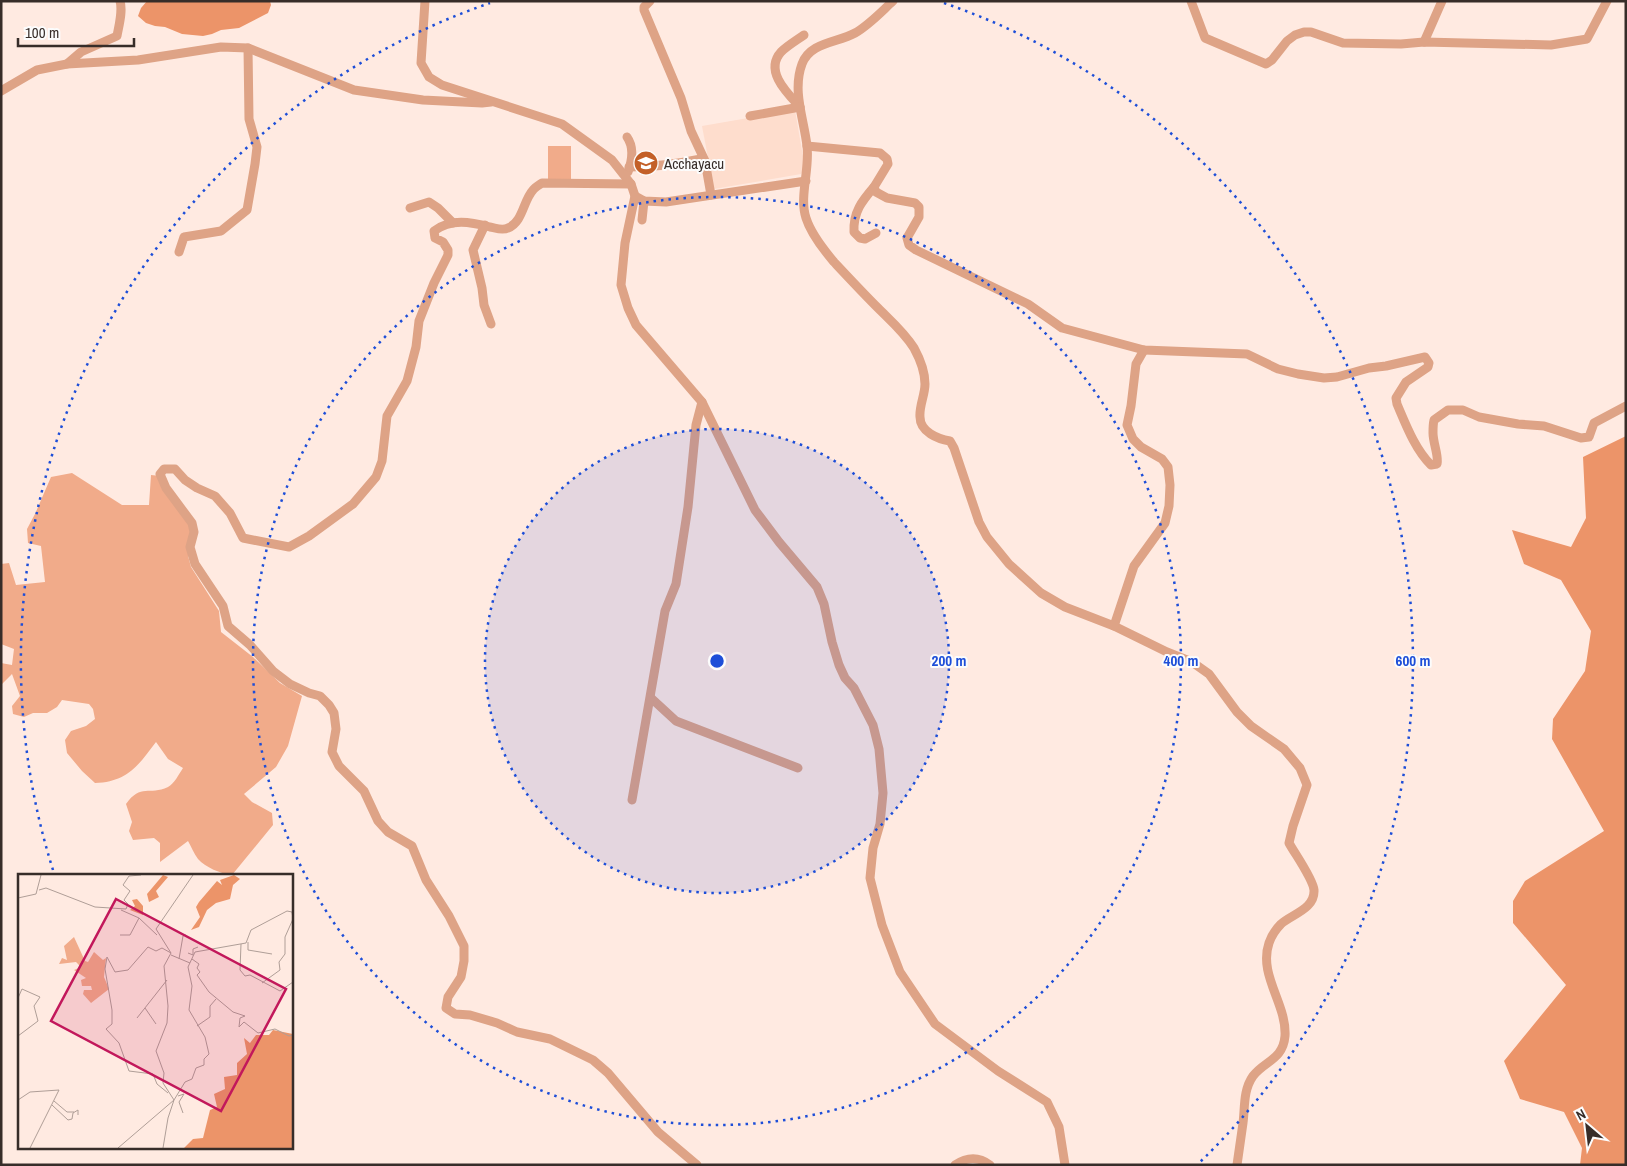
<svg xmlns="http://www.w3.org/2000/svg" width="1627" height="1166" font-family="'Archivo Narrow',sans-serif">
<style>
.built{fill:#feddcd}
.green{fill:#f1ab8a}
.forest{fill:#ec9469}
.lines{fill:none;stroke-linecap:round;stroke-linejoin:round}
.minor{stroke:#dea386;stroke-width:9}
.ring{fill:none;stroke:#1d4ed8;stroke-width:2.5;stroke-dasharray:2.5 5}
.labels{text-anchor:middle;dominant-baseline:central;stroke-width:4;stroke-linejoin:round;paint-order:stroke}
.poi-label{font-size:15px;fill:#372d29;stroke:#fcfcfc;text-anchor:start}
.inset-road{fill:none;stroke:#af9e97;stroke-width:1}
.view{fill:#c2185b;fill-opacity:0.15;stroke:#c2185b;stroke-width:2.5}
.inset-edge{fill:none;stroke:#372d29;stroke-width:2.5}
.centre{fill:#1d4ed8;stroke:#fcfcfc;stroke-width:2.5}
.ring-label{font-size:15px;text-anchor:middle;font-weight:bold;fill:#1d4ed8;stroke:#fcfcfc;stroke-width:4;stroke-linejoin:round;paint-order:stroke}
</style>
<rect width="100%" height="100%" fill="#ffeae1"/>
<path class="built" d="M795,110l10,58 -4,6 -87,15 -12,-63z"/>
<g class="green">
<rect x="548" y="146" width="23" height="34"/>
<path d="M72,473l50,32h27l2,-30 9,1 31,46 -3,34 3,11 28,44 2,21 32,25 27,26 22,13 -14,50 -12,21 -32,27 8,8 20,11 1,12 -41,50c-11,-1 -27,-8 -34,-16 -4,-5 -7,-13 -10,-18l-28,21v-19l-6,-5 -21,2 -4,-9 3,-9 -6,-18c15,-21 23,-8 42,-17 6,-3 11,-13 15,-19l-15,-9 -12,-17c-18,24 -29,40 -61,41l-13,-12 -15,-18 -2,-13 6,-9 15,-5 9,-7 -2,-10 -4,-5 -27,-4 -5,7 -10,6h-14l-9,4 -11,-3 -1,-8 8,-10 -8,-22 -11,11v-22l11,2 2,-16 -13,-5v-80l8,-1 7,22 29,-3 -4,-36 -13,-3 -1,-14 8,-15 16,-37z"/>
</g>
<g class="forest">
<path d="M147,1h123l1,4 -3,8 -29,15 -18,2 -9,4 -9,2 -21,-2 -17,-7 -10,-1 -9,-3 -8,-7 3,-8z"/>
<path d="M1626,436v729h-46l2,-17 -18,-36 -44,-13 -16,-38 62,-76 -53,-62v-22l12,-20 79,-50 -52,-92 1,-20 32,-48 6,-40 -30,-51 -37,-16 -12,-34 59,17 15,-29 -3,-61z"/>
</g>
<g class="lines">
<g class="minor">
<path d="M425,1l-4,62 8,14 13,8 120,39 50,36 19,24 4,12 -10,47 -4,42 7,23 8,17 66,77 53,108 24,32 38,45 7,17 8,38 7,23 6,13 9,10 19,37 6,24 4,44 -3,31 -7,24 -3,30 12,47 18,47 35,52 63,47 49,31 12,25 6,38"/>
<path d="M650,1l-6,6v3l37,88 10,33 14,30 6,34"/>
<path d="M893,1c-12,11 -24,24 -38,32 -18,10 -45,9 -53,31 -10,27 2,55 5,82 3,23 -8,51 -1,72 5,16 17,31 28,44 15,16 29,31 44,46 13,13 26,24 36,40 6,11 11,23 11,36 0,11 -6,22 -5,33 0,15 18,22 30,24l4,7 25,74 8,15 22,27 32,29 24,14 49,19 53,26 25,10 17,12 28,38 14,14 33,23 16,19 7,17 -14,41 -4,17c6,11 24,36 25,47 1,19 -22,24 -33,34 -5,5 -10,13 -12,19 -11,32 18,61 16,93 -2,24 -21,25 -32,40 -10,14 -8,32 -10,47 -2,14 -4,28 -6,42"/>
<path d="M1191,1l14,37 61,26 6,-4 15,-19 8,-6 9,-3h7l32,11 58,1 23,-2 127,3 36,-6 20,-38"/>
<path d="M1424,42l18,-41"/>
<path d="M67,64l14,-12 36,-16c2,-11 6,-25 3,-35"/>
<path d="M1,91l36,-21 30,-6 71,-4 83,-13 27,1 106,42 69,10 59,3 9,-1"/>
<path d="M800,107c-13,-14 -36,-36 -19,-55 6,-6 16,-12 23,-17"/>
<path d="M750,116l50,-9"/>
<path d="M627,137c7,10 5,24 1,35"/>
<path d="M807,146l73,7 7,6 1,5 -14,23 2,5 11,6 28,5 4,4v10l-12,21 2,7 7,5 112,54 34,24 82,22 103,4 31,15 20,5 26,4 13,-1 32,-9 17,-2 39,-9 4,6 -1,4 -22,15 -10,16 1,6c9,21 18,45 34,61l6,-1c2,-8 -4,-21 -4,-31 0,-4 0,-9 1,-13l14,-10h15l16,7 39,7 26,2 37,12 8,-1 5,-14 32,-17"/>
<path d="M629,167c25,0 48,-3 72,-8"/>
<path d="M631,184l-89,-1c-3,2 -7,4 -9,7 -10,11 -10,32 -25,38 -6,3 -12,0 -18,-1 -19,-5 -39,-9 -56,4l1,7 8,4 5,8v5l-14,28 -15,38 -3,26 -9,34 -20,35 -5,45 -6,16 -23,27 -44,32 -20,11 -46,-9 -13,-25 -15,-17 -18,-8 -12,-8 -10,-11h-11l-4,5 6,14 26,35 2,9 -4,15 5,17 28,42 5,20 22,19 23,26 17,13 19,9 11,3 9,9 5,8 2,16 -4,23 7,14 25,25 14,30 10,11 24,14 14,34 23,36 15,30v15l-3,16 -13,20 -2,11 9,6 15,1 27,8 20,9 33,7 43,21 15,13 50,59 39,33"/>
<path d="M874,187c-12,14 -21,25 -20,45l6,6 5,1 11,-6"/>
<path d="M635,196l9,5 22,1 140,-21"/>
<path d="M410,208l19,-6 9,6 15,15"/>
<path d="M642,220l2,-19"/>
<path d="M485,225l-12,25 9,38 2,17 7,19"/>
<path d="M179,252l5,-15 37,-6 26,-21 8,-46 2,-17 -8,-28 -1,-71"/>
<path d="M1114,626l20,-60 31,-43 4,-17 1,-21 -2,-18 -6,-8 -21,-12 -8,-8 -6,-14 4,-19 5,-42 8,-14"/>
<path d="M651,698l25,23 122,47"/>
<path d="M632,800l33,-189 11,-27 12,-77 8,-82 6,-23"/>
<path d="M955,1165c12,-8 23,-9 35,0"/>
</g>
</g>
<circle cx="717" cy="661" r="232" fill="#1d4ed8" fill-opacity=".12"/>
<g class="ring">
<circle cx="717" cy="661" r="232"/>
<circle cx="717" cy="661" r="464"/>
<path d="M53 870A696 696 0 0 1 490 3M944 3A696 696 0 0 1 1200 1162"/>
</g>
<defs>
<symbol id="school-disc" viewBox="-11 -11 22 22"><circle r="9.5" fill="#c36028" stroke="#fcfcfc"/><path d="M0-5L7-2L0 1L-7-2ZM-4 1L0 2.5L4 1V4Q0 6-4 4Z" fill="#fff"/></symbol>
</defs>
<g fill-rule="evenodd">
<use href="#school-disc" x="632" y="149" width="28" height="28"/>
</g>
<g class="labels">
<g class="poi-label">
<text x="664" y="163">Acchayacu</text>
</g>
</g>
<g transform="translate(18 874)">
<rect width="275" height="275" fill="#ffeae1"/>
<path d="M56,63l11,24 3,1 6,-10 9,8 3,-2 -2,19 5,12 -18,14 -8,-9 1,-4h8l-1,-4h-9l-1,-6 5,-2 -12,-8 7,-3 -5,-5 -17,2 3,-6 5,2 -3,-14z" fill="#f1ab8a"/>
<path d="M145,1l5,2 -12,14 3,6 -10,5 -2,-8zM216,1l6,4 -7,6 -3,14 -14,4 -9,7 -8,17 -8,3 9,-13 -4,-10 3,-5 18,-21 5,4 -2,-5zM119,25l6,7v9l-13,-5 5,-4 -3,-6zM255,156l20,4v114h-109l9,-9 10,-1 7,-28 7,-3 -3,-13 11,-5 -1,-12 13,-2v-12l10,-9 -3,-16 6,5 6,-8h13z" fill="#ec9469"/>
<path class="inset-road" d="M21,16l7,-2 49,19 31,2 2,-5 -4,-4 6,-9 -7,-6 6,-9 12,-1M0,24l18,-4 5,-19M103,36l18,8 18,17M102,61h10l9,-17M230,68v8l24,4M223,70l-1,26 5,6 5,-1 30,16 13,-9M170,79l5,2v-6l5,-2M153,81l19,8M161,85l4,-23 3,-1M174,85l7,5 -2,4 3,4 -3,3 12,17 24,20 12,4 -5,2 -1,9 5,-5 14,11 17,-4 14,7 4,-1M244,109l18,-13 -1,-8 6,-8v-17l8,-18M0,124l4,-9 18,8 -6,9 4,15 -20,15M127,134l11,16M119,144l30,-38M179,152l13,-9v-11l6,-7M150,219l-11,-9 -4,-10 -24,-3 -10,-28 -13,-14 6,-5v-14l-7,-41 2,-12 8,15 13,-2 20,-23 8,4 6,-3 9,5M160,222l6,-2 -5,8 4,11M0,226l12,-8 29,-2 -29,58M36,227l13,11h7M34,231l16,15 4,-1 1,-6 5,-3v5M100,274l56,-48 11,-18 7,-3 4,-11 8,-3v-6l5,-5 -4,-17 -16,-27 3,-24 -4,-19 7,-15 51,-9 5,-13 36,-19 5,1 1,7M145,274l5,-30 6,-18 -11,-17 1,-10 -8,-22 11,-28 1,-17 -4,-40 7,-13 -15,-24 37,-54"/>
<path class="view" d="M98,25l170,90 -65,122 -170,-90z"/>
<rect width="275" height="275" class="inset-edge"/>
</g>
<circle cx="717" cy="661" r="8" class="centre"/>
<g class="ring-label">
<text x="949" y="666">200 m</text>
<text x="1181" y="666">400 m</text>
<text x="1413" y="666">600 m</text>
</g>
<rect width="1627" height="1166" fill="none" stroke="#372d29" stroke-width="5"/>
<g transform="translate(1587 1126) rotate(332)" stroke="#fcfcfc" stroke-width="4" paint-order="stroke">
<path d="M0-4L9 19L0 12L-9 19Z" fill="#372d29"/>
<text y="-8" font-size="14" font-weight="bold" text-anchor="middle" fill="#372d29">N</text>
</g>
<path d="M18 38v8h116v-8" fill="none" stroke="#372d29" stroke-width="2.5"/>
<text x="25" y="38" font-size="15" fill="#372d29" stroke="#fcfcfc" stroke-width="4" paint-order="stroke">100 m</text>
</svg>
